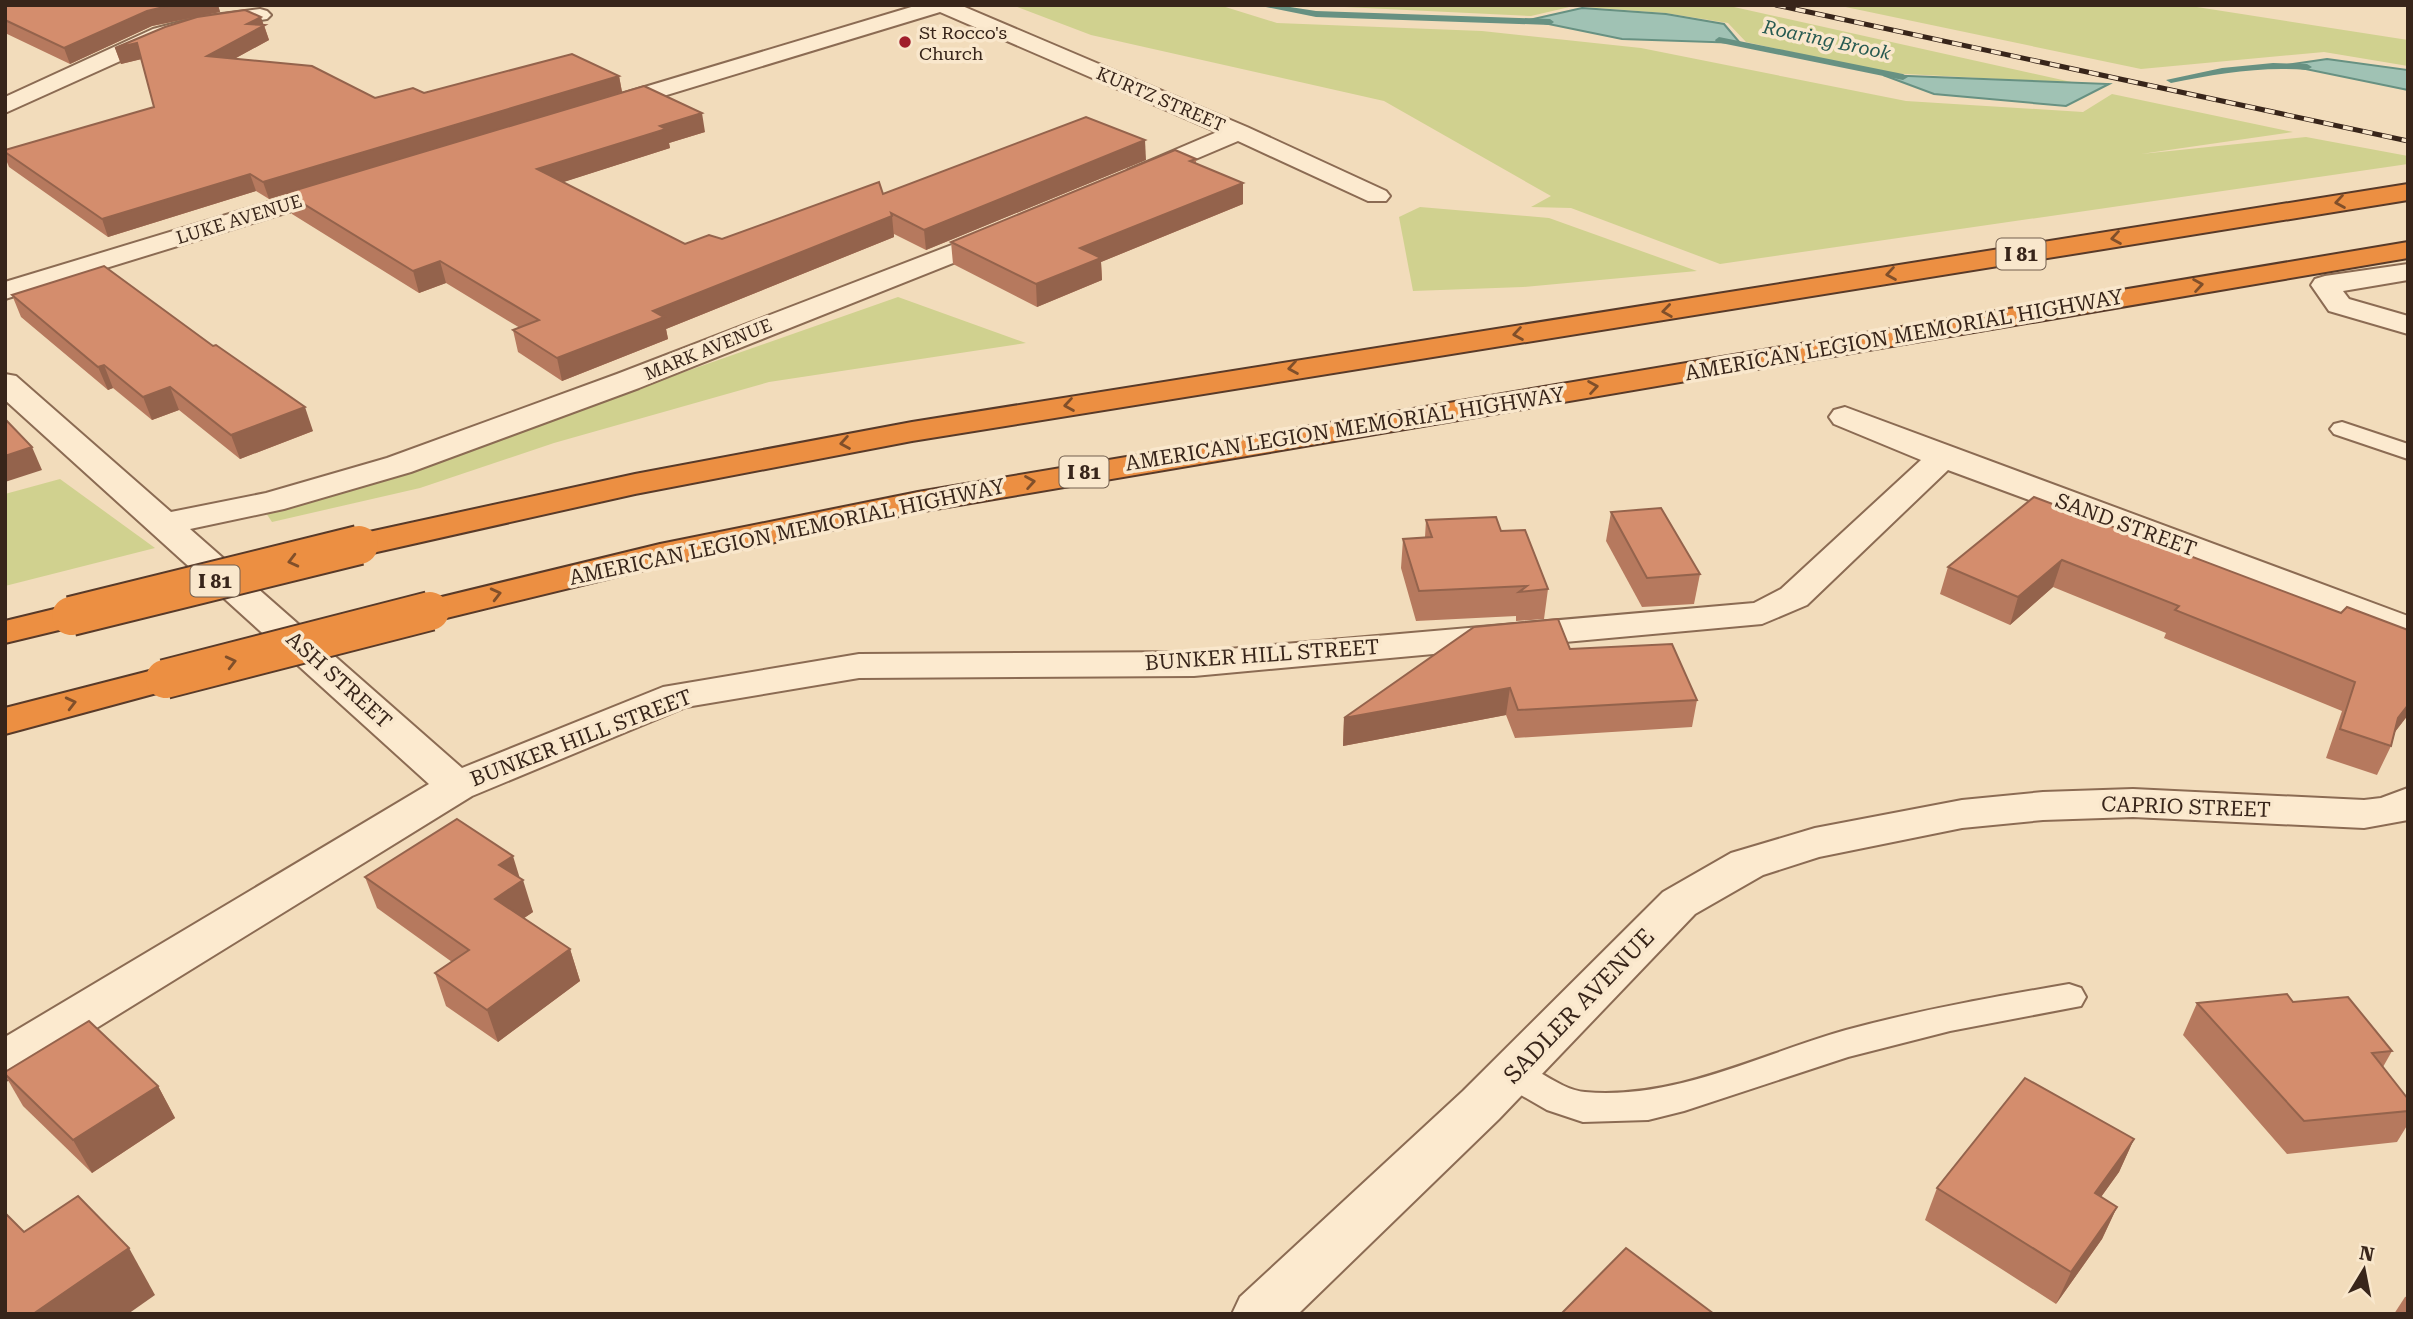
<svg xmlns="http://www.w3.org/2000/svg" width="2413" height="1319" font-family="'Roboto Serif',serif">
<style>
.green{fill:#d0d18f}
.water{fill:#a0c2b4;stroke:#679182;stroke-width:2}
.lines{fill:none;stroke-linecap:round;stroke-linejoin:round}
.stream{fill:#679182;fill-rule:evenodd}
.lane-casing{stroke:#8b6b53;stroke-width:4}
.street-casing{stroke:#8b6b53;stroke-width:4}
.highway-casing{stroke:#583a29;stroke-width:4}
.lane{fill:#fceacf;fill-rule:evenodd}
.street{fill:#fceacf;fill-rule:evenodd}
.highway{fill:#ec8f42;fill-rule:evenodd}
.rail-casing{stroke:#38251a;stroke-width:5}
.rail{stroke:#f9e7cc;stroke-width:3.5;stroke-dasharray:10;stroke-linecap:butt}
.highway-bridge-casing{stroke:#583a29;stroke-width:42;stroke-linecap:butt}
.highway-bridge{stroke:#ec8f42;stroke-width:38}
.wall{fill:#b6795e}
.shaded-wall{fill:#94634c}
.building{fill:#d48d6d;stroke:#94634c;stroke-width:2}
.oneway{stroke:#804f2a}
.poi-dot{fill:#a01e2c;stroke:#f9e7cc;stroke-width:2.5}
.labels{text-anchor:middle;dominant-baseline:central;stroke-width:7;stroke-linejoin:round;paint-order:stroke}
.far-poi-label{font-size:18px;fill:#38251a;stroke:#f9e7cc;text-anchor:start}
.far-street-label{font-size:18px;fill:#38251a;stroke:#f9e7cc}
.far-water-label{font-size:19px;font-style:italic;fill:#275a51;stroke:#f9e7cc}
.shield{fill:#f9e7cc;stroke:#725f4f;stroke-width:2}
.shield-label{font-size:19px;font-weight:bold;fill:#38251a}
.street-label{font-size:21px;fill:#38251a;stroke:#f9e7cc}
.near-street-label{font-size:24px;fill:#38251a;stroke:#f9e7cc}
</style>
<rect width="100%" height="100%" fill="#f2dcbb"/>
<g class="green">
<path d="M1012,5h207l58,18 205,8 159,17 265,53 177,11 29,-18 181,38 -152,22 165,-17 102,19v8l-688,100 -149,-56 -40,-1 20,-11 -167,-95 -293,-66z"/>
<path d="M1303,5h275l-47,11z"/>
<path d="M1725,5l351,78 -189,-10 -141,-31 -18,-19 -63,-10 -80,-6z"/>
<path d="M1836,5h348l224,35v26l-84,-14 -183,17z"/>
<path d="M1420,207l129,11 148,53 -174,16 -110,4 -14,-74z"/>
<path d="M898,297l128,46 -257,39 -215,61 -134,45 -148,34 -8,-12 149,-43z"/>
<path d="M60,479l95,69 -150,38v-92z"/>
</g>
<g class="water">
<path d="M1582,8l84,6 58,10 16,19 -118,-4 -93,-19z"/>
<path d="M2327,59l81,11v20l-122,-25z"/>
<path d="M1883,75l226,9 -43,22 -132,-12z"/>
</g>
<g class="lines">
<g class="stream">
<path d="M1256,5h21l39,6 234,8 4,3 -4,3 -234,-8z"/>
<path d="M1719,37l184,37 5,3 -5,3 -187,-38 -1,-2z"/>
<path d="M2273,63l34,1 5,3 -5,3c-46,-4 -91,4 -136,13l-5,-3 56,-12z"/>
</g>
<defs>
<g id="lane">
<path d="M2342,422l66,22v15l-74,-25 -4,-5 4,-5z"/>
<path d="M2069,984l12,4 5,9 -5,9 -131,25 -102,26 -164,54 -36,9 -65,2 -36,-12 -47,-27 -5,-10 5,-10 13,-4c24,8 47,31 72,33 90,8 176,-38 261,-62 73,-20 148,-33 223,-46z"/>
</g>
<g id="street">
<path d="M918,5h42l287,122 139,64 4,5 -4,5h-18l-130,-60 -92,39h-18l-4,-5 4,-5 89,-38 -277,-120 -326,99h-16l-4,-5 4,-5z"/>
<path d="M260,9l7,2 4,4 -4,4 -66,10 -32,10 -164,74v-16l148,-68 46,-12z"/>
<path d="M338,181l9,3 4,5 -4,5 -342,105v-17z"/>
<path d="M1001,226l10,2 3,6 -3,6 -372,148 -228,84 -127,37 -94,20 272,239 201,-81 196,-33 335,-2 560,-49 27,-14 140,-129 -87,-36 -5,-7 5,-7 11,-3 563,209v24l-460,-170 -141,135 -45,19 -568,52 -335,2 -173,29 -214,89 -450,278 -17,6v-43l424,-253 -424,-384v-26l11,2 155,136 95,-19 121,-35 230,-84z"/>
<path d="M2408,264v16l-65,11 6,8 59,17v18l-79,-23 -18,-26 4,-6 10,-3z"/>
<path d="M2408,788v32l-44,8 -231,-11 -90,3 -81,8 -143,29 -56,18 -68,39 -196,205 -201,195h-66l8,-17 223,-206 200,-199 68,-39 84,-25 147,-28 81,-8 90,-3 231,11 17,-2z"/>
</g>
<g id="highway">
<path d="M2408,184v16l-1496,241 -277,53 -276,62 -13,-3 -5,-8 5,-8 289,-63 277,-52z"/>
<path d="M2408,242v16l-1490,254 -258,54 -230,56 -13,-3 -6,-8 6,-8 243,-59 258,-52z"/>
<path d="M71,605l13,3 6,8 -6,8 -79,19v-22z"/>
<path d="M165,667l14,4 6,8 -6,8 -174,47v-26z"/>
</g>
</defs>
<use href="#lane" class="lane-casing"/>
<use href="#street" class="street-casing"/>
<use href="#highway" class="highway-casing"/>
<use href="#lane" class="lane"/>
<use href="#street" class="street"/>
<use href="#highway" class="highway"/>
<defs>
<path id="rail" d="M1776,5l632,136"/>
</defs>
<use href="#rail" class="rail-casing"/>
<use href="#rail" class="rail"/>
<defs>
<g id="highway-bridge">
<path d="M71,616l288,-71"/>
<path d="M165,679l265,-68"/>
</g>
</defs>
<use href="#highway-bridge" class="highway-bridge-casing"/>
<use href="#highway-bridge" class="highway-bridge"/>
</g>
<g class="wall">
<path d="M5,5h213l2,7 -68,14 -82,38 -65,-31z"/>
<path d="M264,25l5,15 -33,18 139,40 244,-22 3,16 83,40 -36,11 1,5 -107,34 122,62 37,-5 161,-45 263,-34 -220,90 -32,-16v3l-228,92 2,10 -106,42 -44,-29 -5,-22 7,-2 -74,-45 -27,10 -127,-79 -6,-20 -17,5 -13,-8 -148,46 -99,-70 -4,-10v-7l149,-43 -13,-48 -20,5 -6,-16z"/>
<path d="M1196,159v5l47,40 -142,58 1,18 -65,27 -84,-43 -2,-22z"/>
<path d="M12,295l301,136 -73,28 -61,-49 -27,10 -39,-32 -5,2 -87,-73z"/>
<path d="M2034,497l307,116 67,17v85l-13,17 -4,14 -14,29 -51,-17 16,-47 -178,-73 2,-5 -113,-46 -43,38 -70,-31 8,-27z"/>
<path d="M1611,512l89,62 -6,30 -52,3 -36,-66z"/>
<path d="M1426,520l75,11 47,58 -4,30 -28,2v-5l-100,5 -15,-53 2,-29 22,-2z"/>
<path d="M1570,649l127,51 -5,27 -177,11 -9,-23 -163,31 1,-28z"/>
<path d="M365,877l154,1 14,34 -9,6 46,31 10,32 -82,61 -52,-36 -11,-33 17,-11 -75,-54z"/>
<path d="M2293,1002l99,49 -9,16 25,32v25l-11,18 -110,12 -104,-119 14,-32z"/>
<path d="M5,1072l153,14 17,32 -83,55 -69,-67 -18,-31z"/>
<path d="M2134,1139l-15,33 -18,25 16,10 -15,32 -46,65 -131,-84 12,-32z"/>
<path d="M2408,1296v18h-14l11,-17z"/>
</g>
<g class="shaded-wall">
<path d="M172,5h46l2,7 -68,14 -82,38 -6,-16 83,-37z"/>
<path d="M261,17l8,23 -57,31 -5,-15 40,-32z"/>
<path d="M137,43l5,16 -21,5 -6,-16z"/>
<path d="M619,76l3,16 -353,107 -6,-17z"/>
<path d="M702,113l3,19 -36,11 1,5 -128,41 -5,-20 123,-43z"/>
<path d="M1145,140l1,20 -220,90 -2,-20z"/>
<path d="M250,174l6,17 -148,46 -6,-18z"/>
<path d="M1243,183v21l-142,58 1,18 -65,27 -1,-23 44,-36z"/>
<path d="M892,216l2,21 -228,92 2,10 -106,42 -5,-23 96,-47z"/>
<path d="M440,261l6,22 -27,10 -6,-22z"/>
<path d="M104,365l9,23 -5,2 -10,-23z"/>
<path d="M170,387l9,23 -27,10 -9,-23z"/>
<path d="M305,407l8,24 -73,28 -9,-24z"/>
<path d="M32,447l10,23 -37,12v-26z"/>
<path d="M2062,560l-9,27 -43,38 8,-28z"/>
<path d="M1510,688l-4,27 -163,31 1,-28z"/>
<path d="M2408,705v10l-24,31 14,-28z"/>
<path d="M513,856l8,26 2,-2 10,32 -28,19 -10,-32 4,-34z"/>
<path d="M570,949l10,32 -82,61 -11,-32z"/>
<path d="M158,1086l17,32 -83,55 -19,-33z"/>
<path d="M2134,1139l-15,33 -39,54 15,-33z"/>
<path d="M2117,1207l-15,32 -46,65 15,-32z"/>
<path d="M129,1248l26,47 -27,19h-95z"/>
</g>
<g class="building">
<path d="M5,5h167l-25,6 -83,37 -59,-28z"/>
<path d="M245,10l16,7 -14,7 18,1 -58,31 105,10 63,32 38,-10 11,5 148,-39 47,22 -356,106 -13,-8 -148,45 -97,-67v-2l149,-43 -17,-64 -22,5 50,-21 32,-10z"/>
<path d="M644,86l58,27 -42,13 6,3 -129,40 148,75 24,-9 13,4 157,-57 4,12 203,-77 59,23 -221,90 -33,-17 1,3 -239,95 11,6 -107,41 -44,-28 26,-10 -99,-59 -27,10 -127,-78z"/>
<path d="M1175,150l21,9 -6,2 53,22 -163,65 21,10 -65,26 -85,-42z"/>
<path d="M104,266l109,80 3,-1 89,62 -74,28 -61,-48 -27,10 -39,-32 -6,2 -86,-72z"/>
<path d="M5,419l27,28 -27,9z"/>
<path d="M2034,497l307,116 6,-6 61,23v75l-10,13 -7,28 -51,-17 15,-47 -180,-72 4,-4 -117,-46 -44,37 -70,-30z"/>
<path d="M1661,508l39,66 -53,4 -36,-66z"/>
<path d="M1496,517l5,14 24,-1 23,59 -29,3 8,-6 -108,5 -16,-52 29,-2 -6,-17z"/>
<path d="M1558,619l12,30 102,-5 25,56 -179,10 -8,-22 -166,30 130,-91z"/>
<path d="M457,819l56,37 -14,9 24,15 -28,19 75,50 -83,61 -52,-37 34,-23 -104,-73z"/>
<path d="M2287,994l6,8 55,-5 44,54 -20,2 36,46v12l-104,10 -107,-118z"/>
<path d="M89,1021l69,65 -85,54 -68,-66v-2z"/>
<path d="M2025,1078l109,61 -39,54 22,14 -46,65 -134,-84z"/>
<path d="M78,1196l51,52 -96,66h-28v-101l19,19z"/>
<path d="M1626,1248l88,66h-153z"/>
</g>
<defs><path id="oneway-chevron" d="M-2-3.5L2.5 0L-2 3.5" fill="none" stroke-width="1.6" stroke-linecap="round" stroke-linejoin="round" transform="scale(1.75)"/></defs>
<g class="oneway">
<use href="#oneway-chevron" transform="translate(2340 202) rotate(171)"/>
<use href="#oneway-chevron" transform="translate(2116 238) rotate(171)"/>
<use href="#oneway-chevron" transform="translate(1891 274) rotate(171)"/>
<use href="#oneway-chevron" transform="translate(2198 285) rotate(-9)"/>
<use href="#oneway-chevron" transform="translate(1667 311) rotate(172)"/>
<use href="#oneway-chevron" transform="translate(1518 334) rotate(171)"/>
<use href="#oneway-chevron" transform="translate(1293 368) rotate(171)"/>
<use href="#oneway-chevron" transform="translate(1593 387) rotate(-9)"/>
<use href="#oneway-chevron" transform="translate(1069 405) rotate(171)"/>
<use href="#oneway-chevron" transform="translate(845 443) rotate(170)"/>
<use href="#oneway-chevron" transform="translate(1030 482) rotate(-10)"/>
<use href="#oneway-chevron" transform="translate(293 561) rotate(166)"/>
<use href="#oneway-chevron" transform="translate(496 594) rotate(-14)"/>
<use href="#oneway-chevron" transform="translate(231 662) rotate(-14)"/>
<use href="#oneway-chevron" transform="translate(71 703) rotate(-14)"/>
</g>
<circle class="poi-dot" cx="905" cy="42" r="7"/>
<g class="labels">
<g class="far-poi-label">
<text x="919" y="32">St Rocco's<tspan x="919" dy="21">Church</tspan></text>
</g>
<g class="far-street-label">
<text transform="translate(1161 99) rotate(23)">KURTZ STREET</text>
<text transform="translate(239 219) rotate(-17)">LUKE AVENUE</text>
<text transform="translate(708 349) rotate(-22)">MARK AVENUE</text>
</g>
<g class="far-water-label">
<text transform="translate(1827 40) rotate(12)">Roaring Brook</text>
</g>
<g class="shield">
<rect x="1996.5" y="238.5" width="49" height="31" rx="5"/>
<rect x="1059.5" y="456.5" width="49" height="31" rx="5"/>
<rect x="190.5" y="565.5" width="49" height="31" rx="5"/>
</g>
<g class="shield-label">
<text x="2021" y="254">I 81</text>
<text x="1084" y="472">I 81</text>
<text x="215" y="581">I 81</text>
</g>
<g class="street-label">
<text transform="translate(1904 335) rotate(-10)">AMERICAN LEGION MEMORIAL HIGHWAY</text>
<text transform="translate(1345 429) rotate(-9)">AMERICAN LEGION MEMORIAL HIGHWAY</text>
<text transform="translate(2126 525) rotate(20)">SAND STREET</text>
<text transform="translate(787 532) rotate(-12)">AMERICAN LEGION MEMORIAL HIGHWAY</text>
<text transform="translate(1262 655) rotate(-4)">BUNKER HILL STREET</text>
<text transform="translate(339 680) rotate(42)">ASH STREET</text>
<text transform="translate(581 738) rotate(-21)">BUNKER HILL STREET</text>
<text transform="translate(2186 807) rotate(2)">CAPRIO STREET</text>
</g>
<g class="near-street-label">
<text transform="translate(1579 1006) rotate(-46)">SADLER AVENUE</text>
</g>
</g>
<rect width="2413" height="1319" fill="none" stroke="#38251a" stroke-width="14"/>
<g transform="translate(2364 1270) rotate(10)" stroke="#f9e7cc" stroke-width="5" paint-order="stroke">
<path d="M0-5L12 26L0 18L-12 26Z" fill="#38251a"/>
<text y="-10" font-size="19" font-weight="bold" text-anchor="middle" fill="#38251a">N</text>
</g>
</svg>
